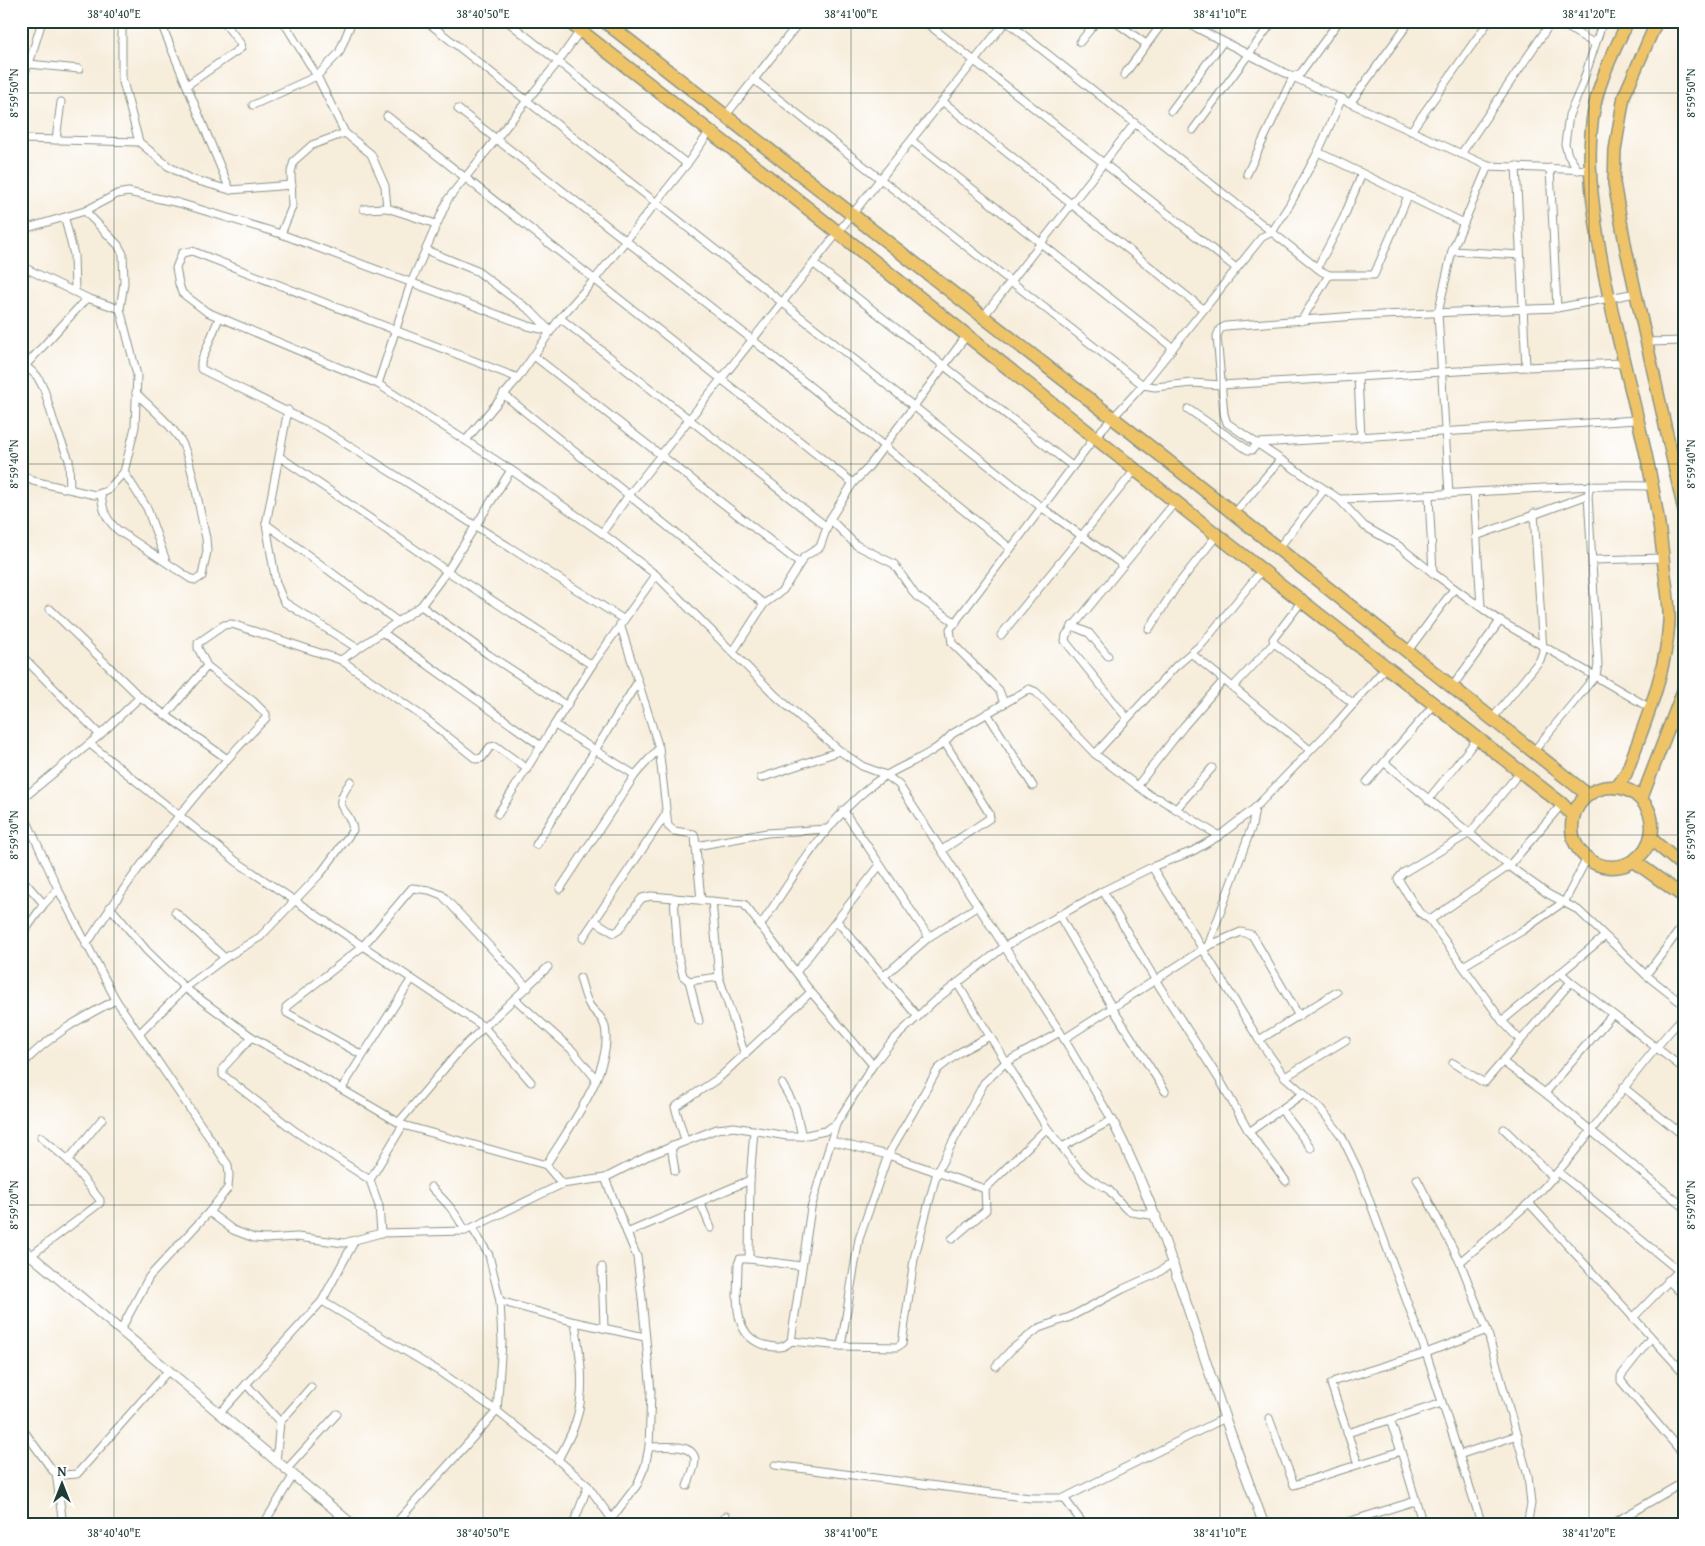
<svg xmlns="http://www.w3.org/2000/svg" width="1705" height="1546" font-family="'Gentium Book Plus',serif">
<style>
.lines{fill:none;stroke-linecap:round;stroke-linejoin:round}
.minor-casing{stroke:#8b9588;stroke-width:9}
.tertiary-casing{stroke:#8b9588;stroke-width:11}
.primary-casing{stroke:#8b9588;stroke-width:14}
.trunk-casing{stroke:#8b9588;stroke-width:15}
.minor{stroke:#fff;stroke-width:7}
.tertiary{stroke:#fff;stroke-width:9}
.primary{stroke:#efc469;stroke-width:11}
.trunk{stroke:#efc469;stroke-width:12}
.ticks{fill:none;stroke:#1f3d34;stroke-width:1;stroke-opacity:0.45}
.neatline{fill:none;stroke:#1f3d34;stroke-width:2}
.ticks-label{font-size:12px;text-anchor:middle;fill:#1f3d34}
</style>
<rect width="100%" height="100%" fill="#fff"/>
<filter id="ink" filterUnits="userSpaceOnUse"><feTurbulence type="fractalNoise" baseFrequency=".02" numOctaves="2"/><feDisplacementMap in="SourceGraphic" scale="10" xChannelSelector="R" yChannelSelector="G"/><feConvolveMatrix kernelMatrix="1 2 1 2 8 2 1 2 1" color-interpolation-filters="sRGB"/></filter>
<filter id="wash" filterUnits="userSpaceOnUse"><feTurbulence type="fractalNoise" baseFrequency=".0096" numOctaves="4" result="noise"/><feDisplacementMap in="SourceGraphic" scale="20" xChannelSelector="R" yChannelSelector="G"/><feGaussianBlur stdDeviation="1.12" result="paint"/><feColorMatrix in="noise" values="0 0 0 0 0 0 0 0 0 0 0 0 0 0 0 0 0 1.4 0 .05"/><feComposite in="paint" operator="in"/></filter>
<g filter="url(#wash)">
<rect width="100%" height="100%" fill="#f7eddb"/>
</g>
<g filter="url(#ink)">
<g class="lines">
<defs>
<g id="minor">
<path d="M41,21h26"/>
<path d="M89,21h37"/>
<path d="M160,21l70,169"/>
<path d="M283,21l34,55 28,57 26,21 14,32 2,22 49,16"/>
<path d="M426,21l615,486 82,58"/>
<path d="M507,21l180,143"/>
<path d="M924,21l312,247"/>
<path d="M1006,21l315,250 8,4h45l34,-79"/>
<path d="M1114,21l32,23"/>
<path d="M1183,21l110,56 195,89 102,4"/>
<path d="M1557,21l38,23"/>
<path d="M122,22v56l17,64"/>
<path d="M1080,42l17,-21"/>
<path d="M29,64l50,5"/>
<path d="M1124,75l40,-54"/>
<path d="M21,78l8,-14 13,-43"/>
<path d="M753,79l390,306 12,2 37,-4 29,2 305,-18 97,-4"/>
<path d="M187,85l54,-37 -1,-5 -17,-22"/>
<path d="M942,101l261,208"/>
<path d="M1351,102l59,-81"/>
<path d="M253,105l64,-29 22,-23 13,-32"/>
<path d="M458,109l296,232 256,207"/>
<path d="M1171,111l52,-69"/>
<path d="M726,115l74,-94"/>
<path d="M387,116l466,367"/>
<path d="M1193,130l80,-109"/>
<path d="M1411,131l78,-110"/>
<path d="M21,139l118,3 29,24 23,13 39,11 62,-5"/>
<path d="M56,140l5,-38"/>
<path d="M912,141l261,207"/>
<path d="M1318,152l146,71"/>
<path d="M1461,154l91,-133"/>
<path d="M1516,166l10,201"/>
<path d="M1550,168l7,140"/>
<path d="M1578,170l-10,-15 -3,-11 4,-29 12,-27 22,-67"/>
<path d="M1247,174l46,-97 8,-4 38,-52"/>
<path d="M364,209l23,-1"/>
<path d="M85,211l32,-17 11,-2 51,11 102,31 247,92 22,5"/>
<path d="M21,214l3,15 -3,41"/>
<path d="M65,219l9,36 1,36"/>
<path d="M281,234l11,-27 -1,-35 3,-11 18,-16 33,-12"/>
<path d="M426,250l51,21 55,41 18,19"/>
<path d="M1452,251l68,4"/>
<path d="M814,264l258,202"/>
<path d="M23,267l64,31 33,11"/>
<path d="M1317,268l26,-49 19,-45"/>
<path d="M1636,293l-79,15 -201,8 -130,10 -6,3 -3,7 7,78 3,9 112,76 25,27 35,20 34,27 67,48 150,87"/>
<path d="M983,317l152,-194"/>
<path d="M219,318l-18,44v7l123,61 299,189"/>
<path d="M560,318l267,209"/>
<path d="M1301,321l28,-46"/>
<path d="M1648,342l36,-1"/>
<path d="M534,356l265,207"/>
<path d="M21,362l16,14 7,13 11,37 14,34 1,29"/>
<path d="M26,365l61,-67"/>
<path d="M518,378l-326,-127 -10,2 -6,15 3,16 3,9 25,19 171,72 133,86 91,63 54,42 120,121 64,55 22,15 24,9 13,10 161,247 52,88 -50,27"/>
<path d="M1358,378l3,59"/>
<path d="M378,384l33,-101 37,-84 110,-137 22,-31"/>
<path d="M503,394l261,210"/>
<path d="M1188,409l60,41h4l6,-7 379,-23"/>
<path d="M288,410l-22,114 10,59 8,19 73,46"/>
<path d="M466,440l52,-62 42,-60 35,-39 92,-115 23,-33"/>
<path d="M280,457l167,114 145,94"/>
<path d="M511,470l-64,101 -26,35 -80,54 81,56 54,43 6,-1 8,-11 6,-1 31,23"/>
<path d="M124,472l23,36 19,53"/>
<path d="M21,474l12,7 62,14 12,-4 17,-19 11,-45 2,-52 -17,-66 4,-26 -1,-29 -5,-9 -33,-34 -61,18"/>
<path d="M1474,492l7,115"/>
<path d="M101,494c2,17 5,26 18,37l72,48 5,1 6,-4 5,-25 -1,-13c-6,-24 -14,-78 -25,-97 -11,-18 -30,-33 -45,-48"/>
<path d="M1449,494l-11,-181 14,-62 36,-85"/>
<path d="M1429,496l4,77"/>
<path d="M1339,499c105,-3 209,-15 314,-13"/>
<path d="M1234,514l46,-54"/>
<path d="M830,519l26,26 38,19 22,32 40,27"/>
<path d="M266,524l131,97"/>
<path d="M602,533l27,-38 377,-474"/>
<path d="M1476,536l112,-41"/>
<path d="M1277,550l47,-60"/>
<path d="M1593,560l71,-2"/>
<path d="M421,606l68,49 78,51"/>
<path d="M50,609l90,88 86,61"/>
<path d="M620,624l39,124 9,78 6,5 20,3 1,3 6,63"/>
<path d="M1072,626l17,7 19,23"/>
<path d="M1149,629l27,-42 41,-52"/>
<path d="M382,632l159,114"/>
<path d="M1001,635l134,-165"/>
<path d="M1274,643l80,61"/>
<path d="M733,652l31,-48 19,-14 21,-33 16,-10 10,-28 23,-36 14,-14 100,-134"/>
<path d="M1407,652l47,-63"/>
<path d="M1192,654l118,96"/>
<path d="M21,655l79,80"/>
<path d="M1233,687l41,-44 -1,-4 29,-38"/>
<path d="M1452,687l48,-66"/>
<path d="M1004,703l-5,-13 -47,-47 -2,-14 145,-192 48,-52 119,-148 10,-5 18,-28 28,-52 24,-54"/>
<path d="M987,713l46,73"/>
<path d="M166,715l41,-49"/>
<path d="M1127,718l-62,-77 1,-6 110,-134"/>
<path d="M1492,719l48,-59 3,-9 -9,-138"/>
<path d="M555,725l80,50"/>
<path d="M90,744l147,118 247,165 47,55"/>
<path d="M1533,752l63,-77 2,-10 -10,-170 2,-10"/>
<path d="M1095,754l81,-88 27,-23 59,-73"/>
<path d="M1385,763l124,103 39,28 30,16 68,65 38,30"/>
<path d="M1520,772l-50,61 -67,40 -5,6 21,33 11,8 72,101 18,19"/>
<path d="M761,778l79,-27"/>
<path d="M1367,782l67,-77"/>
<path d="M1137,786l47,-60 40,-46"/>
<path d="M21,800l79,-65 40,-38"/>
<path d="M1428,800l50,-62"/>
<path d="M21,808l37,81 58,111 112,165 1,10 -1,13 -19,24 -60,65 -29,54"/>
<path d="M1176,809l36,-41"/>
<path d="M843,810l86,127"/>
<path d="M498,814l94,-149 64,-90"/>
<path d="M536,845l101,-162"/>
<path d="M696,846l71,-13 59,-4"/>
<path d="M942,850l48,-32 -1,-5 -44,-70"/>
<path d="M1152,867l107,173 26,37 35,31 21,27 17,35 68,183 56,172"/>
<path d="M21,878l23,26"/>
<path d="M560,889l75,-114 24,-27"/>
<path d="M1103,891l53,90 65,101 28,50 37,49"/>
<path d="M674,898l4,57 5,21 6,5 10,40"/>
<path d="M712,901l7,76 26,78"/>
<path d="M110,907l37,44 38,37 67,49 151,88 143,40 16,19"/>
<path d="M175,912l50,46"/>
<path d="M1059,915l54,94 52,82"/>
<path d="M1430,920l79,-54 53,-62"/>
<path d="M595,921l19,12 5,-3 19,-27 4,-5 9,-2 93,8 67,88 62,73"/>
<path d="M837,921l81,96"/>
<path d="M760,926c34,-49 64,-103 112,-141 24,-20 59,-26 80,-51l77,-45 7,3 59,62 56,42 9,3 59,37"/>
<path d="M21,936l23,-32 14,-15"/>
<path d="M583,938l83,-124"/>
<path d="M86,945c53,-82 111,-157 180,-227v-4l-13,-13 -46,-35 -9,-18v-5l26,-18 8,-1 109,36"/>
<path d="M1208,946l33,-14 11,3 47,81"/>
<path d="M1463,966l59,-35 43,-30 22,-43"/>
<path d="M797,971l83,-106"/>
<path d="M1646,975l38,-51"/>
<path d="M884,976l45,-39 49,-31"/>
<path d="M689,981l30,-4"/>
<path d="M1571,982l113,87"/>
<path d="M515,999l57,51 24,29"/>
<path d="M1684,1016c-56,59 -98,130 -155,187l155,170"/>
<path d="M1502,1021l102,-84"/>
<path d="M140,1033l45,-45 40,-30 35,-21 61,-64 32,-43c-3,-26 -25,-16 -2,-49"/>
<path d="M252,1037l-29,31v7l72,56 75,49 9,26 2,27"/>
<path d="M1064,1039l144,-93 44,-120 3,-18"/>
<path d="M1259,1040l78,-48"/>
<path d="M362,1055l-75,-42 -1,-6 77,-61 49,-58 17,2 13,5 86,93"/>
<path d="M1503,1062l42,31 139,114"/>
<path d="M1453,1063l28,18 4,1 86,-100 -10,-9"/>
<path d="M21,1066c27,-30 60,-48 95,-66"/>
<path d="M1285,1077l61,-37"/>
<path d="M782,1084l13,23 7,29"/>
<path d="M1623,1087l61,49"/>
<path d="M342,1088l69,-108"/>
<path d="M1545,1093l67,-78"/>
<path d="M1281,1109l30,39"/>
<path d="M399,1122l62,-73 87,-82"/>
<path d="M1047,1128l31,40 11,10 20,12 16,18 6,4 26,4"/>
<path d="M1504,1129l50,49"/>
<path d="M754,1130l-4,50 -1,79 52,7"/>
<path d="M1249,1132l55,-39"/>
<path d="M685,1140l-10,-33 44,-29 92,-86"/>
<path d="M831,1141l57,14 97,34 62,-61 -90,-145"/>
<path d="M671,1146l4,25"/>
<path d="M68,1160l34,-41"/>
<path d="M546,1165c21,-34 68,-96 59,-138 -2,-10 -9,-13 -15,-21 -5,-8 -7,-19 -10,-28"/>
<path d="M1558,1172l120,98"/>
<path d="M605,1178l22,55"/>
<path d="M1417,1179l43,83 27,68 41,146 3,28 -4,21"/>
<path d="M370,1180l33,-55"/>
<path d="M431,1187c14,14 26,26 34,44"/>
<path d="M700,1202l11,26"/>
<path d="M209,1212l24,18 21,8 11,1 32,-2 47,6 37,-10 84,-2 97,-47 43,-6 43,-22 69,-27 17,-2 53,9h15l23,-5 11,-7"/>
<path d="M952,1239l34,-29 -1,-21"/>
<path d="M749,1259h-9l-2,5c0,30 -9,75 31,82 9,2 15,2 22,-5l20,-133 25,-84 37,-59 19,-24 41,-39 71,-55 99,-56 49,-24 41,-16 26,-15 36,-28 80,-83 51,-58"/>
<path d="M1460,1262l69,-59"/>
<path d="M21,1263l79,-60v-3l-32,-40 -27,-23"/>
<path d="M602,1267l2,61"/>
<path d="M1668,1280l16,16"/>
<path d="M322,1301l118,71 57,39 61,49 30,26 28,39"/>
<path d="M500,1301l75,21 70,15"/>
<path d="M1633,1318l51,-53"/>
<path d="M1650,1339l-29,37v5l63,74"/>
<path d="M791,1341l50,5 56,1 5,-3 12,-85 23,-87 47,-89 21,-20 55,-31"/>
<path d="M841,1346l18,-107 29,-84 50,-86 22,-17 30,-16"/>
<path d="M996,1366l15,-16 28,-22 31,-11 53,-28 33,-15 18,-12"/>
<path d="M246,1384l34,38"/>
<path d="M219,1414l103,-113 32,-59"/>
<path d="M1269,1418l25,67 107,-34 22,74"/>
<path d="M21,1427l32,44 9,4 15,-1 91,-103"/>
<path d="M1347,1433l43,-13"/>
<path d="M649,1447c12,0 43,-5 46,12 1,7 -5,19 -8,27"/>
<path d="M1401,1451l-11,-31 52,-17"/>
<path d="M1459,1455l59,-20"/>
<path d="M558,1460c6,-12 13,-24 17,-36 12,-34 5,-68 0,-102"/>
<path d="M276,1462l4,-40 31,-35"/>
<path d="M1358,1464l-27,-80 4,-3 91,-28 61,-23"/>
<path d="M775,1465l255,33h34l161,-80"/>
<path d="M286,1470l51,-56"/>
<path d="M56,1473l7,52"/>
<path d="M1064,1498l20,27"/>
<path d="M612,1518l25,-33 8,-19 4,-19 2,-56 -9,-93 -5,-41 -10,-24 123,-53"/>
<path d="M263,1525l30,-49"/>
<path d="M394,1525l103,-114 5,-69 -2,-41 -11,-46 -17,-27"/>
<path d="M573,1525l15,-39"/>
<path d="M716,1525l10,-9"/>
<path d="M1338,1525l77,-24"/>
<path d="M1610,1525l74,-43"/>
</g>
<g id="tertiary">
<path d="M1112,1120c50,97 77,195 113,298 13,36 26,71 39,107"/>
<path d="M21,1247l332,278"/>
</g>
<g id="primary">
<path d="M1657,21l-33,75 -9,54 -1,33 12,66 58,262"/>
<path d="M1616,788l10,-14c18,-49 40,-99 43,-152 1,-18 -3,-37 -5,-55 -9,-107 -46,-210 -64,-316 -8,-49 -15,-97 -5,-147 6,-28 21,-57 33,-83"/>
<path d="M1641,800l43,-112"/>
</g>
<g id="trunk">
<path d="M568,21l203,158 446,356 345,269 11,12"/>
<path d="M604,21l550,429 434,345"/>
<circle cx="1612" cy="827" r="40"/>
<path d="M1651,839l33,28"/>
<path d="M1634,861l50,36"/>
</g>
</defs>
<use href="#minor" class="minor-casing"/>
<use href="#tertiary" class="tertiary-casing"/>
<use href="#primary" class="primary-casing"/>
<use href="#trunk" class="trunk-casing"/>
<use href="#minor" class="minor"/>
<use href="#tertiary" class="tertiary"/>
<use href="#primary" class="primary"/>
<use href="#trunk" class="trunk"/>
</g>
</g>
<path class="ticks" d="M114,21v1504M483,21v1504M851,21v1504M1220,21v1504M1589,21v1504M21,93h1663M21,464h1663M21,835h1663M21,1205h1663"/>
<rect width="1705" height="1546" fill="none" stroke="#fff" stroke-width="55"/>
<g transform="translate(62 1484)" stroke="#ffffff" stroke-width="4" paint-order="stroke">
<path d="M0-4L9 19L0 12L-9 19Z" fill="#1f3d34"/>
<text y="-8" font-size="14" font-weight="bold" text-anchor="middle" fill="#1f3d34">N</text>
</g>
<rect x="28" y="28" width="1650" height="1490" class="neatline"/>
<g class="ticks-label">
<text x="114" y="18">38°40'40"E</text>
<text x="483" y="18">38°40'50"E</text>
<text x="851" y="18">38°41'00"E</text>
<text x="1220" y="18">38°41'10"E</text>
<text x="1589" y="18">38°41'20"E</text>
<text transform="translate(14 93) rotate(-90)" y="4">8°59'50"N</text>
<text transform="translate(1691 93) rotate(-90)" y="4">8°59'50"N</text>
<text transform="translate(14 464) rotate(-90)" y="4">8°59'40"N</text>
<text transform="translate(1691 464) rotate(-90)" y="4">8°59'40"N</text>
<text transform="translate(14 835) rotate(-90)" y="4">8°59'30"N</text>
<text transform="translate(1691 835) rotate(-90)" y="4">8°59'30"N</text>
<text transform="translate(14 1205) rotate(-90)" y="4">8°59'20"N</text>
<text transform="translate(1691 1205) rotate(-90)" y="4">8°59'20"N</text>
<text x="114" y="1537">38°40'40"E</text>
<text x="483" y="1537">38°40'50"E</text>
<text x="851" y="1537">38°41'00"E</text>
<text x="1220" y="1537">38°41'10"E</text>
<text x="1589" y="1537">38°41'20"E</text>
</g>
</svg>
